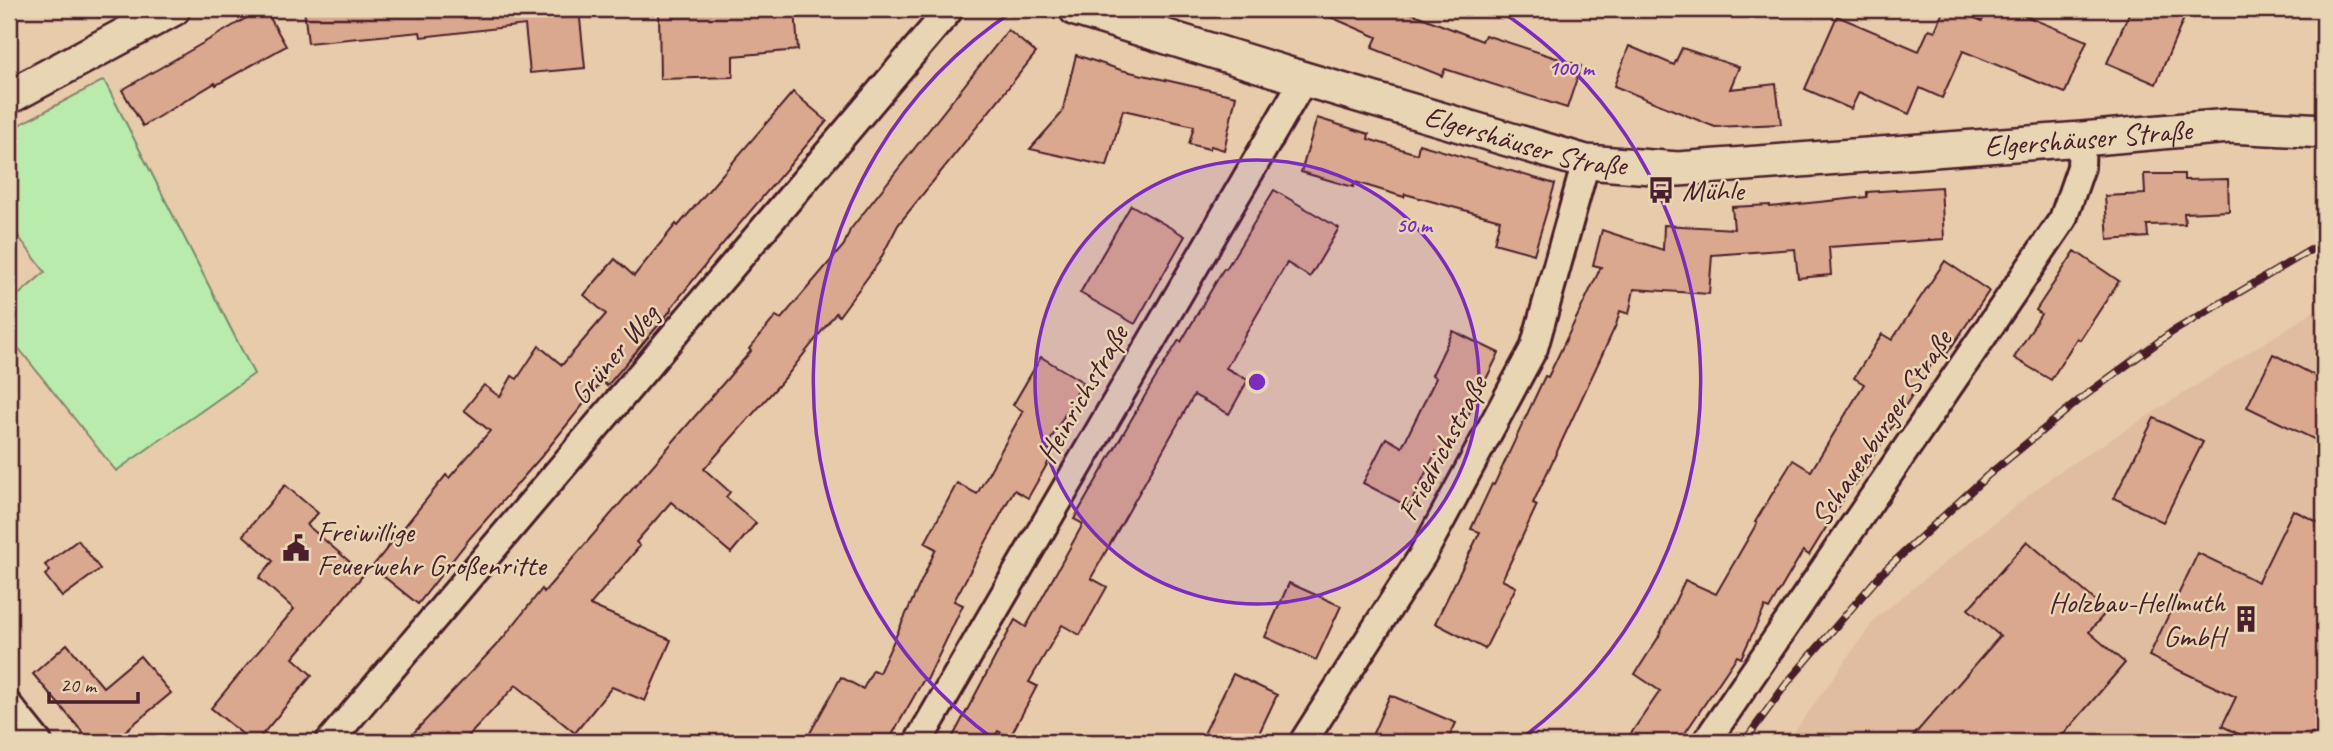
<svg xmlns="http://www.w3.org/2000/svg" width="2333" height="751" font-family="Caveat,sans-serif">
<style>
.built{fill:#e0bda0}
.green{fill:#b8ebac;stroke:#81856c;stroke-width:2}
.building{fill:#daa88e;stroke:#4a1f2b;stroke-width:2}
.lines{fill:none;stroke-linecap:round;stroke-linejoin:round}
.minor-casing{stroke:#4a1f2b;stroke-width:32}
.tertiary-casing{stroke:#4a1f2b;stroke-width:38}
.minor{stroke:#e8d5b3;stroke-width:26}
.tertiary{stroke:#e8d5b3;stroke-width:33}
.rail-casing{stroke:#4a1f2b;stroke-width:8}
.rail{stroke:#e8d5b3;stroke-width:5;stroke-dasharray:16;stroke-linecap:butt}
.ring{fill:none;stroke:#7b2cbf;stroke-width:3.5}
.labels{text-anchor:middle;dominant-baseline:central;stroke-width:5;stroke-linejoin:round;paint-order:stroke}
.street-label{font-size:30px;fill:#4a1f2b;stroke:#e8d5b3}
.poi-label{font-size:30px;fill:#4a1f2b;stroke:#e8d5b3;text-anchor:start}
.centre{fill:#7b2cbf;stroke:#e8d5b3;stroke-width:3.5}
.ring-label{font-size:21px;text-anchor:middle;font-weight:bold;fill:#7b2cbf;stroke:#e8d5b3;stroke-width:5;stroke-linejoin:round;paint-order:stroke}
</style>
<rect width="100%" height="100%" fill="#e7cbab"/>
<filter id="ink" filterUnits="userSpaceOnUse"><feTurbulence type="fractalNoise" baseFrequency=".0143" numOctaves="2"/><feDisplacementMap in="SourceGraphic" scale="14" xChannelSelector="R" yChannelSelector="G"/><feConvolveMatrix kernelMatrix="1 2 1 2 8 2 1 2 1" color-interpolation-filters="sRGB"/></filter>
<g filter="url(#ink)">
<path class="built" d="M2324,305v437h-537l89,-124 178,-143z"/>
<path class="green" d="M104,80l150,294 -138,97 -107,-135v-33l36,-31 -36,-48v-94z"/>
<g class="building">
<path d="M262,9h3l21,37 -70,39 -1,-2 -72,43 -21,-36z"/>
<path d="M304,9h275l6,59 -55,5 -5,-48 -104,12 -1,-5 -112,11z"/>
<path d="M711,9h84l3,41 -65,6v21l-73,2 -1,-68z"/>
<path d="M1312,9h89l81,32 3,-6 96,31 -14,42 -122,-39 -3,7 -70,-28 5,-11z"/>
<path d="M1944,9h9l29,12 6,-12h20l79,32 -22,52 -102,-42 -21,47 -22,-10 -11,26 -50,-22 -8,17 -46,-20 32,-73 82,35 10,-22 6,2z"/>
<path d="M2131,9h57l-32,75 -49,-21z"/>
<path d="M1008,30l28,23 -138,172 -19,37 -40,54 -3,-3 -51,65 -81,91 26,23 -4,5 30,26 -25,30 -60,-51 -35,40 4,4 -50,59 81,35 -26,61 -33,-14 -37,46 -59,-48 -53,57h-58l98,-104 39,-49 2,3 207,-241 -2,-2 27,-33 5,3 63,-74 6,-15z"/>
<path d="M1629,46l45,19 8,-17 57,19 -9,22 46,-5 5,40 -66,3 -101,-41z"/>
<path d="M1076,55l45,15 115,26 -12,54 -13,-4 -2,3 -20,-5 5,-18 -71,-16 -16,56 -77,-17 32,-36z"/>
<path d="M793,92l34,29 -112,132 -44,55 1,1 -65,77 -5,-5 -61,76 -71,81 -52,66 -46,-37 74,-92 3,3 41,-47 -26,-21 20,-25 16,12 12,-21 5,3 22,-33 23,19 44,-51 -22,-19 31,-36 19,17 42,-52 2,2z"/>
<path d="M1317,118l52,16 -1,5 49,15 2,-10 136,40 -21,70 -40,-11 6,-23 -95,-26 -1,3 -49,-15 -2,5 -52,-15z"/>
<path d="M2144,174h40v6l44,-1 1,32 -45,2 1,11 -38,1 1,12 -40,3 -3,-44 40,-2z"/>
<path d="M1941,187l3,52 -115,8 2,28 -33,3 -3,-29 -83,6 -3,39 -75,-5 -5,25 -9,-3 -4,14 -83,178 4,2 -35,75 14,7 -31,62 -50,-26 45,-91 -9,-3 21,-45 2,1 51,-109 3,1 53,-110 -8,-2 9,-35 61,20 1,-25 70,4 -2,-22 38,-2v2l97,-10v-5z"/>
<path d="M1274,190l65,38 -29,49 -23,-14 -61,105 22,12 -19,34 -35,-19 -103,183 16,9 -27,48 -18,-10 -33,57 8,4 -27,51 -12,-6 -6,11h-42l65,-122 11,7 57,-103 -9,-5 76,-132 29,-47 2,2 43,-74 2,1z"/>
<path d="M1131,205l54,31 -50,88 -55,-31z"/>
<path d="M2075,251l44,30 -39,59 -3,-2 -26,42 -37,-22 27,-44 -5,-4z"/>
<path d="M1945,261l44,30 -43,64 -6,-4 -85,134 -2,-1 -44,71 -6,-4 -34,58 -4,-2 -24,51 -4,-2 -58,86h-54l35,-51 -25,-17 23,-36 27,-58 31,14 41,-71 -2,-1 38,-62 18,11 53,-87 -10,-6 28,-44 10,6z"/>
<path d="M1453,331l46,22 -52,105 -11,-6 -27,55 -46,-24 23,-45 16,9 34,-69 -4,-3z"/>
<path d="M2273,354l51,26v64l-77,-37z"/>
<path d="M1041,357l42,25 -37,66 8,4 -26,46 -14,-8 -60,111 9,4 -36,75 -3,-1 -36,63h-83l36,-65 22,12 10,-19 6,3 57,-124 -11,-6 32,-60 20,11 46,-83 -10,-6z"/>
<path d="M2154,418l49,24 -40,80 -49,-24z"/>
<path d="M285,485l33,28 -11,12 57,49 -71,84 19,17 -56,67h-4l-41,-34 83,-99 -35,-31 14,-17 -30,-26z"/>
<path d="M2293,510l31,15v215l-13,-7 -4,9h-52l-33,-16 14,-29 -87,-41 49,-103 60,29z"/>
<path d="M78,540l22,29 -38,28 -17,-22 5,-4 -5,-6z"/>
<path d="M2027,541l80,70 -18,21 36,31 -68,79h-149l92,-106 -32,-27z"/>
<path d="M1289,583l52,23 -25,54 -51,-23z"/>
<path d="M67,644l36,43 37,-31 31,37 -59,49h-21l-58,-68z"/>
<path d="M1233,674l44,21 -22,47h-55z"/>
<path d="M1390,695l66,28 -9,19h-78z"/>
</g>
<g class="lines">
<defs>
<g id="minor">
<path d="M9,706l29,36"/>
<path d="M329,742l621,-733"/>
<path d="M918,742l386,-663"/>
<path d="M1303,742l119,-186 112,-208 52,-186"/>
<path d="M1706,742l357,-523 18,-52 1,-28"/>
</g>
<g id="tertiary">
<path id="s1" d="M1076,9l228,70 282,83 92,7 404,-30 147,-13 95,5"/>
<path d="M9,97l164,-88"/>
</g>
</defs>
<use href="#minor" class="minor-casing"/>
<use href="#tertiary" class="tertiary-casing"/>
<use href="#minor" class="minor"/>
<use href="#tertiary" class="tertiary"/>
<defs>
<path id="rail" d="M1744,742l43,-59 94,-109 106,-98 96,-79 89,-65 152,-90"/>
</defs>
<use href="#rail" class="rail-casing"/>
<use href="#rail" class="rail"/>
</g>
</g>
<circle cx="1257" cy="382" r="222" fill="#7b2cbf" fill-opacity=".12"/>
<g class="ring">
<circle cx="1257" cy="382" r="222"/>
<path d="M996 741A444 444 0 0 1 1015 10M1499 10A444 444 0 0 1 1518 741"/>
</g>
<defs>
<symbol id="bus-bare" viewBox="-9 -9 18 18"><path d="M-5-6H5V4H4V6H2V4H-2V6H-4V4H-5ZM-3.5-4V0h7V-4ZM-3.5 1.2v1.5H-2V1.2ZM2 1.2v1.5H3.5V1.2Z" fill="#4a1f2b" stroke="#e8d5b3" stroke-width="2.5" paint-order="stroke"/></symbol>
<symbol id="civic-bare" viewBox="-9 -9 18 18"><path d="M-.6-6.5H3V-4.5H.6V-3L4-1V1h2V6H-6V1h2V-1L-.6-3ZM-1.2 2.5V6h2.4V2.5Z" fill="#4a1f2b" stroke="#e8d5b3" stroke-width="2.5" paint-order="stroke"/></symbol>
<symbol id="building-bare" viewBox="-9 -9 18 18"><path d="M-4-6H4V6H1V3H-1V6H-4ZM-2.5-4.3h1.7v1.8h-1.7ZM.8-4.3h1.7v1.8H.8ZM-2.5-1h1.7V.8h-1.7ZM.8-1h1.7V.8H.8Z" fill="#4a1f2b" stroke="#e8d5b3" stroke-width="2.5" paint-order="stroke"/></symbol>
</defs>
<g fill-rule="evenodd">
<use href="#bus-bare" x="1642" y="171" width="38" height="38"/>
<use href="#civic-bare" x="277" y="529" width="38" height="38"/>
<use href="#building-bare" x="2227" y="600" width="38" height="38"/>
</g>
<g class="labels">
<g class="street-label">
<text stroke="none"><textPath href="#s1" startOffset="469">Elgershäuser Straße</textPath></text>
<text stroke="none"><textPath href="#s1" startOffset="1036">Elgershäuser Straße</textPath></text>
<text transform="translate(614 354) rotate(-50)">Grüner Weg</text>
<text transform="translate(1082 394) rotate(-60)">Heinrichstraße</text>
<text transform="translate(1881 428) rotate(-56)">Schauenburger Straße</text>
<text transform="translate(1442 448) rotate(-62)">Friedrichstraße</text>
</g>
<g class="poi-label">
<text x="1682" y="190">Mühle</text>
<text x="317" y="531">Freiwillige<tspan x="317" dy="34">Feuerwehr Großenritte</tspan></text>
<text x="2225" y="602" text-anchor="end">Holzbau-Hellmuth<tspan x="2225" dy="34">GmbH</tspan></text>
</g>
</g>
<circle cx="1257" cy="382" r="10" class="centre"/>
<g class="ring-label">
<text x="1571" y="75">100 m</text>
<text x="1414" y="232">50 m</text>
</g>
<rect width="2333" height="751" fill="none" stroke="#e8d5b3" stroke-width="35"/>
<rect x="18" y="18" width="2298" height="716" fill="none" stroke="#4a1f2b" stroke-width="2.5" filter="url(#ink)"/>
<path d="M49 692v10h89v-10" fill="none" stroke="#4a1f2b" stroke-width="3.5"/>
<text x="60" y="692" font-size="21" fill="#4a1f2b" stroke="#e8d5b3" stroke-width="5" paint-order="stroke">20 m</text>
</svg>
